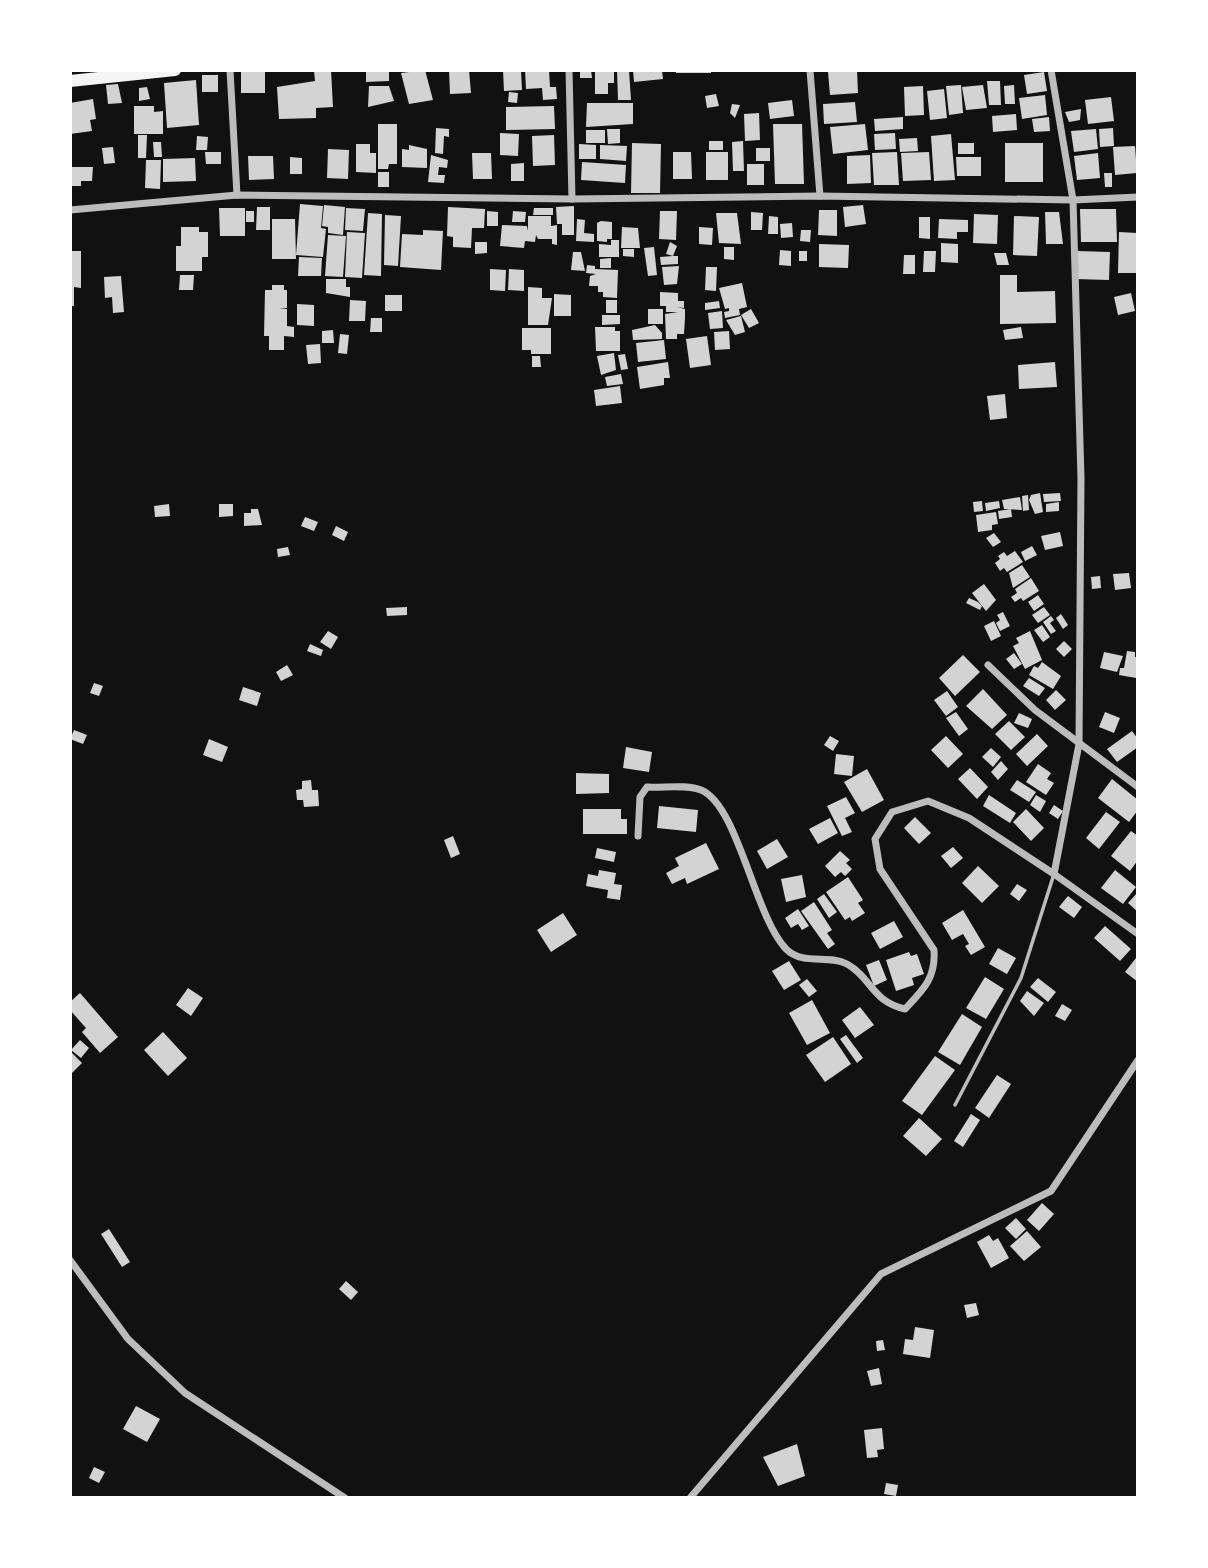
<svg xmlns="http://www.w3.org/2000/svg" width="1208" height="1568" font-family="'Alegreya Sans',sans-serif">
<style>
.building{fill:#d3d3d3}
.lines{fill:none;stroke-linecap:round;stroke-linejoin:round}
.service{stroke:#bcbcbc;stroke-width:3.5}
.minor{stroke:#bcbcbc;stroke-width:7}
.primary{stroke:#f5f5f5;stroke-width:12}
</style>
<rect width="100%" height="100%" fill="#111"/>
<g class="building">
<rect x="241" y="70" width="24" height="23"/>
<path d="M331,70l2,37 -17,1v10l-37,1 -2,-32 38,-6 -1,-10z"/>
<path d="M366,70h23v11l-23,1z"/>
<path d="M425,70l8,30 -24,4 -8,-31z"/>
<path d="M449,70h20l2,23 -21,1z"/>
<path d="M503,70h18l1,20 -18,1z"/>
<path d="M525,70h24l1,17h6l1,12 -14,1 -1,-12 -16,1z"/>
<path d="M580,70h11l1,8h-12z"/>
<path d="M595,70h19v13h-6v11h-13z"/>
<path d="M617,70h12l2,30h-13z"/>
<path d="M633,70h29l1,9 -29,3z"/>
<rect x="676" y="70" width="35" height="3"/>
<path d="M857,70l1,23 -28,2 -2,-23z"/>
<path d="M1044,72l3,19 -20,3 -3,-19z"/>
<rect x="202" y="75" width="16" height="17"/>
<path d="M196,80l3,45 -32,3 -3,-45z"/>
<path d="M987,81h13l1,24h-12z"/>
<path d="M118,84l4,19 -14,1 -2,-19z"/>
<path d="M961,85l2,28 -14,2 -3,-29z"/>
<path d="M983,85l4,23 -21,2 -4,-23z"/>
<path d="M1014,85l1,19h-10l-1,-18z"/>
<path d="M369,86h20l5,15 -26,6z"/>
<path d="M923,86l1,29 -19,1 -1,-29z"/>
<path d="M147,87l3,12 -11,2v-13z"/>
<path d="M944,89l3,29 -17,2 -3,-29z"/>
<path d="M509,92l9,1 -1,10 -9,-1z"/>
<path d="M716,94l3,12 -12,2 -2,-12z"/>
<path d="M1045,95l2,20 -25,4 -3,-21z"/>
<path d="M1111,97l3,24 -26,3 -3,-24z"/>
<path d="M93,99l3,20 -6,1 2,11 -22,3v-31z"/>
<path d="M792,100l2,16 -24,3 -2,-16z"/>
<path d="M855,102l2,20 -33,2 -1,-20z"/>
<path d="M587,103h46v21l-47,3z"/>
<path d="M732,104l8,1 -5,13 -5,-5z"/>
<path d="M134,106h20v6l9,-1v23h-29z"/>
<path d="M554,106l1,23 -49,1v-23z"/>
<path d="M1081,109l-1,11 -11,2 -4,-10z"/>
<path d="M759,113l1,27 -15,1 -1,-27z"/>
<path d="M1016,114l1,16 -24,2 -1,-16z"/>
<path d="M903,117v12l-28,2 -1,-12z"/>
<path d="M1049,117l1,14 -16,1 -2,-13z"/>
<path d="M378,124h19v40h-8l-1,5h-10z"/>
<path d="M773,124h29l2,60h-29z"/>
<path d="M865,124l3,26 -35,4 -3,-27z"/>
<path d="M436,128l13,1v8l-5,-1 -1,18 -8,-1z"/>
<path d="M1113,128l1,18 -14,1 -1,-18z"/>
<path d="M607,129h13v14l-12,1z"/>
<path d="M1096,129l2,20 -24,3 -3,-21z"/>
<rect x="586" y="130" width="19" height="13"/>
<path d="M500,133l19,1 -1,22 -18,-1z"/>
<path d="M895,133l1,16 -21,1 -1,-16z"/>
<path d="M951,134l4,46 -21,1 -3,-45z"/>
<path d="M138,135h9l-1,23h-8z"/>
<path d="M554,135l1,30 -22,1 -1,-30z"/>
<path d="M197,136l11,1 -1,13h-11z"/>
<path d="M917,138l1,13 -18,1 -1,-13z"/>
<rect x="709" y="141" width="14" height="9"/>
<path d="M743,141l1,30h-11l-1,-29z"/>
<path d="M153,142h8l1,15h-8z"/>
<path d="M632,143l29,1 -1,49h-29z"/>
<rect x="958" y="143" width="16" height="11"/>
<rect x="1005" y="143" width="38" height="39"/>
<path d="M356,144h14v9h6v20l-20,-1z"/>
<path d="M579,144l17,1v14h-17z"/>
<path d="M409,145l18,4v19l-25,-1v-18l7,1z"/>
<path d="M600,145l27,1 -1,15 -26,-2z"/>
<path d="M1135,146l2,27 -22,2 -2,-28z"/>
<path d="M113,147l2,16 -11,1 -2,-16z"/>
<rect x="756" y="148" width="14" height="13"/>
<path d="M328,149l21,1 -1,29 -21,-1z"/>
<path d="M205,152h16v12h-15z"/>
<path d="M673,152h18l1,27h-19z"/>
<rect x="706" y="152" width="22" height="28"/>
<path d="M897,152l2,33h-25l-2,-32z"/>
<path d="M929,152l2,28 -28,1 -2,-28z"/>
<path d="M472,153h19l1,26h-19z"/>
<path d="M1098,153l2,25 -23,2 -3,-24z"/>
<path d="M431,155l17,5 -1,8 -8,-1 -1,8h7l-1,8 -16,-1z"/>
<path d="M870,155l1,28 -24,1v-28z"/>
<path d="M248,156h25l1,23 -25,1z"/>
<path d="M290,157l12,1v16h-12z"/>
<path d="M956,157h25v19h-24z"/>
<path d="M195,158l1,23 -33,1v-23z"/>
<path d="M146,160h15l-1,29 -15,-1z"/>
<path d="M582,162l44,3 -1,18 -44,-3z"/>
<path d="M524,163v18h-13v-17z"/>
<rect x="747" y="164" width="17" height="21"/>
<path d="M70,167h23l-1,14h-11v5h-11z"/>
<rect x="378" y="172" width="11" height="15"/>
<path d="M1104,173h8v14h-7z"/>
<path d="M300,204l23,2 -2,22 5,1 -3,28 -27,-2z"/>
<path d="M324,205l21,2 -2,28 -15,-2v-6l-6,-1z"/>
<path d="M863,205l3,19 -21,3 -2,-20z"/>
<path d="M574,206v29h-12v-11h-5l-1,-17z"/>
<path d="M257,207h13v23h-14z"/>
<path d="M448,207l37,2 -1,19h-12l-1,20 -18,-1v-10l-6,-1z"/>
<path d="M219,208h26v28h-25z"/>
<path d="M346,208l19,1 -2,22 -18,-1z"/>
<path d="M534,208h19v7h-20z"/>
<path d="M1080,209h36l1,33h-36z"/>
<path d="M819,210h18v26l-19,-1z"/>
<rect x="246" y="211" width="8" height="11"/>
<path d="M487,211l11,1v14h-11z"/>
<path d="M513,211l13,1 -1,10h-13z"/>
<path d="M660,211h17l-1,29 -17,-1z"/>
<path d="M751,212l12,1 -1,17h-11z"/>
<path d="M1045,212h14l4,32h-17z"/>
<path d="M368,213l14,1 -1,62 -17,-1z"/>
<path d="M716,213h21l4,31 -22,-1z"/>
<path d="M974,214l24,1 -1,29 -24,-1z"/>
<path d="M385,215l16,1 -3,50 -14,-1z"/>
<path d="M528,216h23v10l6,-1v20l-5,-1v-5h-14l-2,-4 -1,7 -10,-1 -1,7 -24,-2 2,-21 25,1 1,5z"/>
<path d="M769,216l9,1v17h-10z"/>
<path d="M1014,216l25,1 -2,39 -24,-1z"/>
<path d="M919,217h11v22l-11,-1z"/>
<path d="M272,219h23l1,40h-24z"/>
<path d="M577,219l8,1 -1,13 10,1v8l-18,-1z"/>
<path d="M939,219l29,1v12h-11v7l-19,-1z"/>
<path d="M601,221l11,1v17h-5v3l-10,-1v-18z"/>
<path d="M792,223l1,14 -12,1 -1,-14z"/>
<path d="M181,227h18v5h9v25h-6v14h-26v-25h5z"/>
<path d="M622,227l16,1 2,20h-19z"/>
<path d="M699,227l14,1 -1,17 -13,-1z"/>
<path d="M423,230l20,1 -2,39 -41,-3 2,-33 21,1z"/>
<path d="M801,230h10l-1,12 -10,-1z"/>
<path d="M347,232l18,1 -3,45 -17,-1z"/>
<path d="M1119,232l19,1 -2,40h-18z"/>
<path d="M328,235l18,1 -3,41 -18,-1z"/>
<path d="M611,240h8v17h-20v-13l12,1z"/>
<path d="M475,242h12v11l-12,1z"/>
<path d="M670,242l7,4 -4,10 -7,-2z"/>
<path d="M941,243l17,1v19l-17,-1z"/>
<path d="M819,244l30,1 -1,23 -29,-1z"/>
<path d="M654,247l3,28 -9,1 -4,-28z"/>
<path d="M724,247h10v13l-10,-1z"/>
<path d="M623,249h11v8l-11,-1z"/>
<path d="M780,250l11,1v15l-12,-1z"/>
<path d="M70,251h11v37l-7,-1v19h-4z"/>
<rect x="799" y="251" width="8" height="10"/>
<path d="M924,251h12l-1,21h-12z"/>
<path d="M1077,251l33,1 -1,28 -34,-1z"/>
<path d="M573,252h8l4,19 -14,-1z"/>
<path d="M994,253h12l3,12h-12z"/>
<path d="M904,255h11v19h-12z"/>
<path d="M673,256h5v8l-17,1 -1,-8z"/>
<path d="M299,257l23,1 -1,18h-23z"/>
<path d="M611,258v10h-11v-9z"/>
<path d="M587,265l8,1v3l23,1 -1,28 -14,-1v-5h-5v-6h-9l1,-10 6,-2 -10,-1z"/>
<path d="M679,266l-2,18 -13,1 -2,-18z"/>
<path d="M706,267h11l-1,24 -11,-1z"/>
<path d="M490,269l16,1 -1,21 -15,-1z"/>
<path d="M509,269l15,1v21l-16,-1z"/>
<path d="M180,275h14l-1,15h-14z"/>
<path d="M1000,275h17v17l38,-1 1,32 -56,1z"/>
<path d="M121,276l3,36 -11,1 -1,-16 -7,1 -1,-21z"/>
<path d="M326,279h20v8h4v10l-24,-4z"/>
<path d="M742,283l5,24 -8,2 1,6 -15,3 -1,-6 5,-1v-3l-4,1 -6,-21z"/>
<path d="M272,285h12v5h3v18l-8,1h8v17l7,1v10l-10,-1v14h-15v-14h-5l1,-46h7z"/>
<path d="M528,287l14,1v10h10l-4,27h-20z"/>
<path d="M660,292l18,1v8h6v7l-7,-1 8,2v9l-1,16h-7v5h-11l-1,-25 13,-2h-12v-6h-6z"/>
<path d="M1131,293l4,18 -17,4 -4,-18z"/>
<path d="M554,294l17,1v21h-17z"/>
<rect x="385" y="295" width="17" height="16"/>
<path d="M350,300l16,1 -1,20h-16z"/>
<rect x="606" y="300" width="11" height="13"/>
<path d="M719,301l1,7 -15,2v-7z"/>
<path d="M297,304l17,1v21l-17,-1z"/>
<rect x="648" y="309" width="15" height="15"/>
<path d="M751,309l8,14 -10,5 -8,-13z"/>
<path d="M722,311l1,17 -13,1 -2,-16z"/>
<path d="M602,315h18v9l-18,1z"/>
<path d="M741,316l4,16 -10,3 -9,-15z"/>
<path d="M371,318h11v14h-12z"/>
<path d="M655,325l7,8v6l-29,1 -1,-10z"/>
<path d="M595,327h20v4h5v20h-24z"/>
<path d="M1021,327l2,11 -18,2 -2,-10z"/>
<path d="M522,328h29v26h-20v-4h-9z"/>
<path d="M333,330l1,13h-12v-12z"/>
<path d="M729,331l1,18 -15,1 -1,-18z"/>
<path d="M340,334l9,1 -2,19 -9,-1z"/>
<path d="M707,336l4,29 -21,3 -4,-29z"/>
<path d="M664,340l2,19 -28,3 -2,-19z"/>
<path d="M320,344l1,19 -13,1 -2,-19z"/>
<path d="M614,353l2,17 -15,5 -4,-19z"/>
<path d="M625,354l3,15 -7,1 -3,-15z"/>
<path d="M532,356h8l1,11h-9z"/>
<path d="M668,362l2,16h-6v7l-24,4 -3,-22z"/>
<path d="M1055,362l2,25 -38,2 -1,-24z"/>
<path d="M621,374l2,10 -16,2 -2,-9z"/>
<path d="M620,386l2,17 -26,3 -2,-16z"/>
<path d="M1005,394l2,24 -17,2 -3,-24z"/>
<path d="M1040,493l3,19 -8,2 -6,-14 2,-5z"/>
<path d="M1060,493l1,8 -17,1 -1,-8z"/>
<path d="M1028,495l1,15 -6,1 -1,-15z"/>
<path d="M1020,497l2,13 -18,-1 -2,-9z"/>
<path d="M982,501l1,10 -9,1 -1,-10z"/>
<path d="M999,501l1,7 -14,3 -1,-8z"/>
<path d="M1059,502v9l-13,1v-8z"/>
<path d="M169,504l1,12 -15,1 -1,-11z"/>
<path d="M219,504h14v12l-14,1z"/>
<path d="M251,509h7l4,16 -18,1v-13h7z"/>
<path d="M1011,509l1,8 -13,2 -1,-8z"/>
<path d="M996,512l2,12 -6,1v5l-14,2 -2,-17z"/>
<path d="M305,517l13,5 -4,9 -13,-5z"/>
<path d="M336,526l12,6 -4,9 -12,-6z"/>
<path d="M1060,532l3,14 -18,4 -4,-14z"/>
<path d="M994,533l7,9 -8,5 -7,-9z"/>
<path d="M1032,546l5,9 -12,6 -4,-9z"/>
<path d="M288,547l2,8 -12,2 -1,-8z"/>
<path d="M1015,551l8,11 -16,10 -3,-4 -4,3 -5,-8 5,-4 -2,-3 6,-4 3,4z"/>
<path d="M1022,565l8,12 -17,11 -4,-15z"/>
<path d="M1129,573l2,15 -16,2 -2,-16z"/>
<path d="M1100,576l1,12 -9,1 -1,-12z"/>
<path d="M1031,578l8,13 -16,10 -2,-3 -6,4 -4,-5 6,-4 -2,-4z"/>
<path d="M984,584l12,16 -10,11 -14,-18z"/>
<path d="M1038,595l6,9 -10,7 -6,-9z"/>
<path d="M969,598l9,4 4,4 -2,4 -14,-7z"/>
<path d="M407,607v8l-20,1 -1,-8z"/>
<path d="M1044,607l6,8 -12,8 -6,-8z"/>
<path d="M1003,612l7,14 -10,5 -4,-8 4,-3 -3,-5z"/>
<path d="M1061,614l7,11 -5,4 -7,-11z"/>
<path d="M1051,616l3,4 -4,3 6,8 -5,3 -8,-12z"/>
<path d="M994,621l7,15 -10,5 -7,-15z"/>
<path d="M1042,625l8,12 -7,5 -9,-12z"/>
<path d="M328,631l10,6 -7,12 -11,-7z"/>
<path d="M1030,631l12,29 -17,9 -12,-23 6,-3 -3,-5z"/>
<path d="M1064,641l8,8 -8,8 -8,-8z"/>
<path d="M310,644l13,6 -2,6 -14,-5z"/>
<path d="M1127,651l8,1v5h3l-2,21 -17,-3 1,-7h4z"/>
<path d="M1104,652l19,4 -6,16 -17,-4z"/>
<path d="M1014,653l8,11 -8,5 -8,-10z"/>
<path d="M963,655l17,17 -25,24 -16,-18z"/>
<path d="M1042,662l19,14 -8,13 -24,-14 5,-9 4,2z"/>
<path d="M287,665l6,10 -12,6 -5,-9z"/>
<path d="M1029,678l16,10 -6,8 -16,-10z"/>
<path d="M94,683l9,3 -4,10 -9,-3z"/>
<path d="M243,687l18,6 -4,13 -18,-6z"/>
<path d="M983,689l24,26 -15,14 -26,-23z"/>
<path d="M1056,690l10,10 -11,10 -9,-10z"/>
<path d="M947,691l11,16 -12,9 -12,-16z"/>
<path d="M956,712l12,17 -9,7 -13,-18z"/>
<path d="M1105,712l15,6 -6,15 -15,-6z"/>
<path d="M1019,713l13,6 -4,9 -14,-5z"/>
<path d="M1009,721l16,16 -14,13 -16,-16z"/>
<path d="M74,730l13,5 -4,9 -13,-5z"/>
<path d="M1132,731l6,8v8l-21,15 -10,-13z"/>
<path d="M1037,734l11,12 -21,20 -11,-12z"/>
<path d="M830,736l9,5 -6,10 -9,-6z"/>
<path d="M946,736l17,18 -15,14 -17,-18z"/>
<path d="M209,739l19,8 -6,15 -19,-7z"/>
<path d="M626,747l26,5 -3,20 -26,-4z"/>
<path d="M991,748l10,9 -8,10 -11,-10z"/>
<path d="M836,754l18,2 -2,20 -18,-2z"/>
<path d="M1001,761l7,8 -10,11 -7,-8z"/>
<path d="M1038,764l13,9 -4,6 7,4 -8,12 -20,-13z"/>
<path d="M970,768l18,19 -11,12 -19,-20z"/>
<path d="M867,769l17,31 -22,12 -18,-30z"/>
<path d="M576,773l33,1v19l-33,1z"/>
<path d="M1112,779l26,21v10l-9,12 -31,-24z"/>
<path d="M311,780l1,10h6l1,16 -15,1 -1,-7h-6l-1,-10 6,-1v-8z"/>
<path d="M1017,780l19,12 -7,10 -19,-12z"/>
<path d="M989,795l27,18 -6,10 -27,-17z"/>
<path d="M1036,795l10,6 -6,11 -10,-7z"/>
<path d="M846,797l9,16 -10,5 7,14 -10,4 -15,-30z"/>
<path d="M1054,805l9,6 -5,8 -9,-6z"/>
<path d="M659,806l39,4 -2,22 -39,-4z"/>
<path d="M583,809h38v10h6v15h-44z"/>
<path d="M1026,809l18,19 -13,13 -18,-19z"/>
<path d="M1106,812l14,10 -21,27 -13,-11z"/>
<path d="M915,817l16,16 -12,11 -15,-16z"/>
<path d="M830,818l8,15 -20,11 -9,-15z"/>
<path d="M1131,831l7,5v24l-8,11 -19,-15z"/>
<path d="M453,836l7,18 -9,4 -7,-18z"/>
<path d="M777,839l11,18 -21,12 -10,-18z"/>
<path d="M706,843l13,26 -32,15 -2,-6 -13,6 -6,-11 13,-7 -4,-8z"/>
<path d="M953,847l10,11 -12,10 -10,-12z"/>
<path d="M597,848l19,4 -2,10 -19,-4z"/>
<path d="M840,851l10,9 -4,3 6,6 -7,7 -4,-4 -6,5 -10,-11z"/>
<path d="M978,866l21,20 -17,17 -20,-20z"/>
<path d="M599,870l17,3 -2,11 8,1 -2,15 -13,-2 1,-8 -22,-4 2,-12 10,2z"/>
<path d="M1115,870l21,17 -13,17 -22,-16z"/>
<path d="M802,875l4,22 -20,5 -5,-23z"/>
<path d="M848,877l15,23 -5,3 7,10 -13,8 -2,-4 -5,3 -19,-28z"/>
<path d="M1017,884l10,6 -8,11 -9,-7z"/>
<path d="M1138,892v20l-10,-9z"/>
<path d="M824,894l13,18 -8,6 -12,-19z"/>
<path d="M1068,896l14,11 -8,11 -15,-11z"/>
<path d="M814,902l18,28 -5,3 8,11 -7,5 -27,-38z"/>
<path d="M798,909l11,17 -7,4 -4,-6 -7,4 -6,-10z"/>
<path d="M963,910l22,37 -14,8 -6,-9 4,-2 -6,-10 -11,6 -10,-17z"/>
<path d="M563,913l14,22 -26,17 -14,-22z"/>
<path d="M894,921l9,16 -23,12 -9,-16z"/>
<path d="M1105,926l26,23 -11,12 -26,-23z"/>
<path d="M998,948l18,10 -9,16 -18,-10z"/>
<path d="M909,952l2,4 6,-2 7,20 -12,4 2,7 -18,6 -10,-31z"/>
<path d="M1136,958l2,2v22l-13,-10z"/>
<path d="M879,960l8,20 -13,6 -8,-21z"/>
<path d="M789,961l12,19 -17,10 -12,-19z"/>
<path d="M985,977l19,12 -18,30 -20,-11z"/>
<path d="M1038,978l18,14 -8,10 -18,-15z"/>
<path d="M807,979l10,12 -8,6 -10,-12z"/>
<path d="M188,988l15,10 -12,18 -15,-11z"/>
<path d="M1027,991l17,12 -10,13 -14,-15z"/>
<path d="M80,993l38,44 -18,16 -18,-21 4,-4 -16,-18v-8z"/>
<path d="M812,1000l18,33 -23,12 -18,-32z"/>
<path d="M1062,1004l10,6 -7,11 -10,-5z"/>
<path d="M860,1007l14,18 -19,13 -13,-18z"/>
<path d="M962,1014l20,13 -22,38 -22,-13z"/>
<path d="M163,1032l24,26 -19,18 -24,-26z"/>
<path d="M846,1035l17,23 -6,5 -17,-24z"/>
<path d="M833,1037l18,27 -26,18 -19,-27z"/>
<path d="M80,1040l9,8 -8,10 -10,-8z"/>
<path d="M70,1051l12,12 -12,12z"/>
<path d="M935,1056l20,14 -33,45 -20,-14z"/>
<path d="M997,1075l14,9 -22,34 -14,-10z"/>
<path d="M971,1114l9,6 -17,27 -9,-6z"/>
<path d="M919,1118l23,21 -16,17 -23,-20z"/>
<path d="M1042,1203l12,11 -15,17 -12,-11z"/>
<path d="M1016,1218l10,11 -10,10 -11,-11z"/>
<path d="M109,1229l21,33 -8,5 -21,-33z"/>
<path d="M1027,1231l14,16 -17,14 -14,-15z"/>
<path d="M989,1235l4,6 5,-3 11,20 -18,10 -14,-26z"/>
<path d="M346,1281l12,11 -7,8 -12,-11z"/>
<path d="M976,1303l3,12 -12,3 -3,-13z"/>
<path d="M915,1327l19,3 -4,28 -27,-4 2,-15 8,1z"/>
<path d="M883,1340l2,10 -8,1 -1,-10z"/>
<path d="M879,1368l3,16 -11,2 -4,-15z"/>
<path d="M136,1406l24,13 -13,23 -24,-13z"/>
<path d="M882,1428l2,21 -7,1 1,7 -11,1 -3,-28z"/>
<path d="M797,1444l8,32 -27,10 -15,-29z"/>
<path d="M94,1467l11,5 -6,11 -10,-5z"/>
<path d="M886,1483l12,2 -2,11 -12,-2z"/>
</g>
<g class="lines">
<path class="service" d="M955,1105l66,-127 33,-104"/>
<g class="minor">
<path d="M230,70l7,125"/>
<path d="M569,70l3,129"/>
<path d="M810,70l10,126"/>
<path d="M1051,70l22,130 8,278 -2,266 -25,130 84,60"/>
<path d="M70,210l167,-15 335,4 248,-3 253,4 65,-3"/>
<path d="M988,665l47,45 103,77"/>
<path d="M638,836l2,-39 7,-10c16,1 40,-3 54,3 37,15 53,125 85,159 17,17 42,5 61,15 25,14 24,37 58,45 18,-19 31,-31 29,-59l-54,-81 -5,-30 17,-27 36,-11 41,17 85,56"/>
<path d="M70,1260l58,79 57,54 160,105"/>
<path d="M690,1498l191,-224 170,-83 87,-131"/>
</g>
<path class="primary" d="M70,81l105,-11"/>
</g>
<rect width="1208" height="1568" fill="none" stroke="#ffffff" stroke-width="144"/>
</svg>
